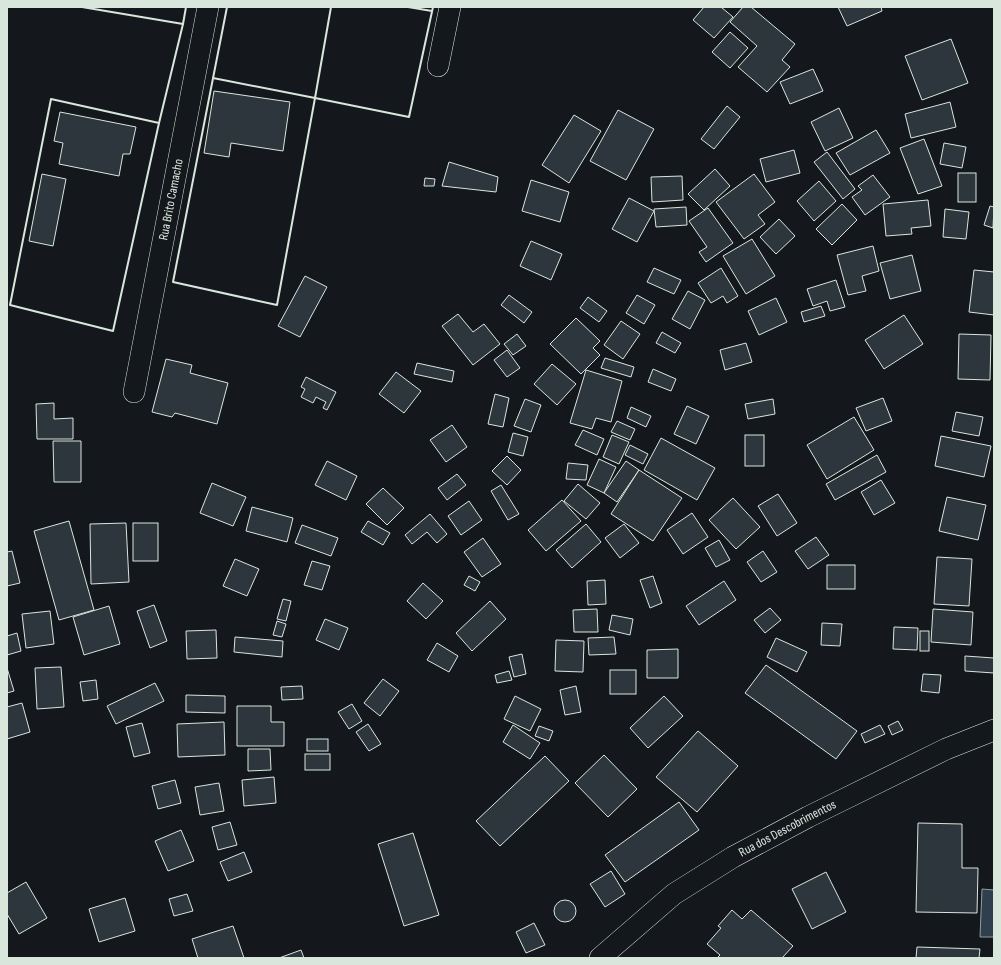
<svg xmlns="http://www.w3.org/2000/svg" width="1001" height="965" font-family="'Sofia Sans Condensed',sans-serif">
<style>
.water{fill:#2f3f4d;stroke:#939e99}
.building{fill:#2c363c;stroke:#d8e6dc}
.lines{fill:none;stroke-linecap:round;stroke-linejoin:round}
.street-casing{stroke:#d8e6dc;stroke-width:22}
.street{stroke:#14181c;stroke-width:21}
.wall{stroke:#d8e6dc;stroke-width:2}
.labels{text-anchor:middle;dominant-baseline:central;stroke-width:3;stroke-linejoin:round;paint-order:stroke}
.street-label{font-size:13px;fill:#d8e6dc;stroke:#14181c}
</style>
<rect width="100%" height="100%" fill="#14181c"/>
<path class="water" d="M982,889l12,1v47h-14z"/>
<g class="building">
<path d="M704,7h17l12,10 -19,21 -21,-18z"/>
<path d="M743,7h8l44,37 -13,16 8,7 -23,25 -29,-25 19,-21 -27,-24z"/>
<path d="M838,7h43l1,4 -35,15z"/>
<path d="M730,32l18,16 -18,20 -18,-16z"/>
<path d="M951,39l17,44 -46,17 -17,-44z"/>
<path d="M813,69l10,22 -33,13 -10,-22z"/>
<path d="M214,91l76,11 -7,49 -52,-8 -2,14 -25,-4z"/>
<path d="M950,102l6,25 -45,11 -6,-24z"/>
<path d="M727,106l13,11 -26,32 -13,-10z"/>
<path d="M839,108l14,30 -28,13 -14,-29z"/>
<path d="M618,110l36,19 -28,51 -36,-19z"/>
<path d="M60,112l76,15 -6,27h-7l-4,22 -60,-12 4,-21 -9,-2z"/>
<path d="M574,115l27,16 -32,52 -27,-18z"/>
<path d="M876,130l14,23 -40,22 -14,-22z"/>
<path d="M924,139l18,47 -24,8 -18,-46z"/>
<path d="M944,143l22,4 -4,21 -22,-4z"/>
<path d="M794,150l6,23 -34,9 -6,-23z"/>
<path d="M827,152l28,37 -12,10 -29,-37z"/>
<path d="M449,162l49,15 -2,15 -54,-6z"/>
<path d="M715,169l15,17 -26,24 -16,-16z"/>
<rect x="958" y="173" width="18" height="29"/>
<path d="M42,174l24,5 -13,67 -24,-5z"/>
<path d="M754,174l21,28 -17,13 7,9 -21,15 -28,-37z"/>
<path d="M873,175l17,22 -25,18 -13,-18 10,-7 -4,-4z"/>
<path d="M682,176l1,24 -31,2 -1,-25z"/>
<path d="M425,178l10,1 -1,7h-10z"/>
<path d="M531,180l38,12 -9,30 -38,-11z"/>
<path d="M819,181l17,20 -22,20 -17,-20z"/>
<path d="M629,198l25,13 -17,31 -25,-13z"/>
<path d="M928,200l3,26 -20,2 1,6 -26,2 -3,-32z"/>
<path d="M842,204l15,16 -25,25 -16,-16z"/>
<path d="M990,206l4,1 -1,21 -9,-3z"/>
<path d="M686,207l1,18 -31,2 -2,-18z"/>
<path d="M708,208l25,35 -27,19 -7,-10 8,-5 -18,-26z"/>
<path d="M945,209l24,3 -3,27 -23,-2z"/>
<path d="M779,219l16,17 -19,18 -16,-17z"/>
<path d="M752,239l23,37 -29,18 -23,-38z"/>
<path d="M531,241l31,13 -11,26 -31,-14z"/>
<path d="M873,246l6,25 -17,5 4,15 -18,4 -11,-40z"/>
<path d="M912,255l9,36 -31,8 -10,-36z"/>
<path d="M654,268l27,12 -7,14 -27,-12z"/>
<path d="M721,268l17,28 -11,7 -4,-7 -12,7 -13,-20z"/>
<path d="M974,270l20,2v43l-25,-3z"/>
<path d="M305,276l22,11 -27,50 -22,-11z"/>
<path d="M836,280l9,27 -15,4 -3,-10 -14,5 -6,-17z"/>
<path d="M688,291l17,9 -15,29 -18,-10z"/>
<path d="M509,295l23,17 -8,11 -23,-18z"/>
<path d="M637,295l18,10 -11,19 -18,-11z"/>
<path d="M588,297l19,14 -8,11 -19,-14z"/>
<path d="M776,298l11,24 -28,13 -11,-24z"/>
<path d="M821,306l4,10 -21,6 -3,-10z"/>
<path d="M458,314l15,18 11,-8 16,20 -27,21 -31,-39z"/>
<path d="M904,315l19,29 -39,25 -19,-29z"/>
<path d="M576,318l24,23 -7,7 7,7 -19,19 -31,-30z"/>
<path d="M621,321l19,13 -17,25 -19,-14z"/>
<path d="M662,332l19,11 -6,10 -19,-10z"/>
<path d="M517,334l9,12 -13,9 -9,-11z"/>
<path d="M959,334l32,1 -1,45 -32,-1z"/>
<path d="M746,343l6,19 -27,8 -5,-20z"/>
<path d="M507,350l13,18 -13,9 -13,-17z"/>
<path d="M605,358l29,9 -3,10 -30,-9z"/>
<path d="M166,359l26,6 -2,8 38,10 -11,41 -42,-11 -3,4 -20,-5z"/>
<path d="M417,363l37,8 -2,11 -38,-8z"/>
<path d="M552,364l24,20 -19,21 -23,-21z"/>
<path d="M653,369l23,10 -5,12 -23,-9z"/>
<path d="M586,370l36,11 -11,41 -15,-4 -4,11 -22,-6z"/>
<path d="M396,372l25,19 -17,22 -25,-19z"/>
<path d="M306,377l30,15 -9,18 -4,-2 3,-6 -10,-5 -3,6 -12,-6 4,-8 -4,-2z"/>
<path d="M495,394l14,4 -6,29 -15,-3z"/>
<path d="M883,398l9,23 -26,10 -10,-23z"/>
<path d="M525,399l16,6 -10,27 -17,-6z"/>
<path d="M773,399l2,15 -27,5 -3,-15z"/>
<path d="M54,403v16l19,-1v21h-36l-1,-35z"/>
<path d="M687,406l22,10 -13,28 -22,-10z"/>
<path d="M631,407l20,9 -5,11 -19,-9z"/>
<path d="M956,412l27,5 -4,19 -27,-5z"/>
<path d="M854,417l20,33 -47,29 -20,-34z"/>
<path d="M617,421l18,8 -5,11 -19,-8z"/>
<path d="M452,425l15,22 -21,15 -16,-22z"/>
<path d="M583,430l21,9 -7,16 -22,-10z"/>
<path d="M513,433l15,4 -5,19 -15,-4z"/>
<path d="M612,435l17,7 -10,22 -16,-7z"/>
<rect x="745" y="435" width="19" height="31"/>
<path d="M941,436l50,10 -7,31 -49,-11z"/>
<path d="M661,438l54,30 -18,32 -53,-30z"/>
<path d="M53,441h28v41h-27z"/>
<path d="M630,445l18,9 -5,10 -18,-9z"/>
<path d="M877,455l9,17 -51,28 -9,-16z"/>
<path d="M507,456l14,14 -14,15 -15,-14z"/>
<path d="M599,459l17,8 -12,26 -17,-8z"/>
<path d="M327,461l30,15 -11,24 -31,-15z"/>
<path d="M626,461l13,9 -22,32 -13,-9z"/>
<path d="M568,463l20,2 -2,15 -20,-1z"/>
<path d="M639,470l43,28 -29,43 -42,-27z"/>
<path d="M457,474l9,11 -19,15 -9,-12z"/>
<path d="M881,480l14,23 -21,12 -13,-23z"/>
<path d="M212,483l34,14 -13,29 -33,-13z"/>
<path d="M578,484l22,19 -14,16 -22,-18z"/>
<path d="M501,485l18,29 -11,6 -17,-29z"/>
<path d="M383,488l21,20 -17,17 -21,-21z"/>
<path d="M778,494l19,29 -20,13 -19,-30z"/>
<path d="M947,497l39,8 -8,35 -39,-9z"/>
<path d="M733,498l27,29 -24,22 -27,-29z"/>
<path d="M562,500l19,21 -35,30 -18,-21z"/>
<path d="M469,501l13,19 -21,15 -13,-19z"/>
<path d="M252,507l41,11 -6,24 -41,-11z"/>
<path d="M692,513l16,24 -25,17 -16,-24z"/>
<path d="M430,514l17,20 -10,9 -10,-11 -15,12 -7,-9z"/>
<path d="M69,521l25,89 -35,10 -25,-89z"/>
<path d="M368,521l22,12 -7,12 -22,-13z"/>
<path d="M126,523l3,59 -38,2 -1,-60z"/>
<rect x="133" y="523" width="25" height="38"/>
<path d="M586,524l15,18 -29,26 -16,-18z"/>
<path d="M624,524l15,19 -19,15 -15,-20z"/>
<path d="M302,525l36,13 -7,18 -36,-13z"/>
<path d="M816,537l13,18 -21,14 -13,-18z"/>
<path d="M483,538l18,26 -19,13 -18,-25z"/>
<path d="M719,540l11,20 -14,7 -11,-19z"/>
<path d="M12,551l8,32 -13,3v-34z"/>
<path d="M763,551l14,21 -16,10 -14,-20z"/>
<path d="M937,557l35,2 -3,47 -35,-2z"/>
<path d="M235,559l24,10 -12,27 -24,-10z"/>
<path d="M312,561l18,5 -8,24 -18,-5z"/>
<rect x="827" y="565" width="28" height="24"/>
<path d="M469,576l11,6 -5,9 -11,-6z"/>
<path d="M653,576l9,27 -12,5 -10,-28z"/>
<path d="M605,580l1,24 -18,1 -1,-24z"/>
<path d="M724,581l12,19 -37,25 -13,-19z"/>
<path d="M423,583l20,18 -17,18 -19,-18z"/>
<path d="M283,599l8,2 -5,20 -9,-2z"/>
<path d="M490,601l16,18 -34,32 -16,-18z"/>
<path d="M154,605l13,36 -17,7 -13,-37z"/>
<path d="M109,606l11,38 -36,11 -11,-38z"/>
<path d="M770,608l11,12 -16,13 -11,-13z"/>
<path d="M597,609l1,23h-24l-1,-22z"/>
<path d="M933,609l40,3 -2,33 -40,-3z"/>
<path d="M50,611l4,33 -28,4 -4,-34z"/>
<path d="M612,615l21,4 -3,16 -21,-5z"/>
<path d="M325,619l23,9 -9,22 -23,-10z"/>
<path d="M277,621l9,3 -4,13 -9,-2z"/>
<path d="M822,623l20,1 -2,22 -19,-1z"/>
<path d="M894,627l24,1 -1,22 -24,-1z"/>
<path d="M216,630l1,28 -30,1 -1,-28z"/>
<rect x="920" y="631" width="9" height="20"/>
<path d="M17,633l4,18 -14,4v-19z"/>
<path d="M235,637l48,4 -1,16 -48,-5z"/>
<path d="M614,637l2,17 -27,1 -1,-17z"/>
<path d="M776,638l31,14 -10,20 -30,-15z"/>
<path d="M556,640l28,1 -1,31 -28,-1z"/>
<path d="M437,643l21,13 -9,16 -22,-12z"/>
<path d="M678,649v29h-31v-28z"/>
<path d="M522,654l4,20 -12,3 -5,-20z"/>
<path d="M965,656l29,2v15l-29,-2z"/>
<path d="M766,665l91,66 -21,28 -91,-66z"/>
<path d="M61,667l3,40 -27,2 -2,-41z"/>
<path d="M7,668l7,23 -7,2z"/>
<rect x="610" y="670" width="26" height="24"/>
<path d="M509,671l3,9 -15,3 -2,-8z"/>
<path d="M923,674l18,1 -2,18 -18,-2z"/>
<path d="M383,679l16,12 -19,25 -16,-13z"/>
<path d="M96,680l2,19 -15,2 -3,-19z"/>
<path d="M155,683l9,18 -48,23 -9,-18z"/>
<path d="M302,686l1,13 -21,1 -1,-13z"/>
<path d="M576,686l5,26 -16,3 -5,-25z"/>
<path d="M186,695l39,1v17l-39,-1z"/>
<path d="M515,696l26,13 -11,22 -26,-12z"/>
<path d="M664,696l19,20 -35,32 -18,-20z"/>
<path d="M22,703l8,29 -23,7v-32z"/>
<path d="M352,704l10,17 -13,8 -11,-17z"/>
<path d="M237,706h34v16h13v24h-47z"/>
<path d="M898,721l5,9 -11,5 -4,-9z"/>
<path d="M224,722l1,33 -47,2 -1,-33z"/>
<path d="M142,723l8,30 -16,4 -8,-30z"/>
<path d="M368,724l13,20 -12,7 -13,-19z"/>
<path d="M513,725l27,18 -10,16 -27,-17z"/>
<path d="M880,725l5,9 -20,9 -4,-9z"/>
<path d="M539,726l14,5 -4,10 -14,-5z"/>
<path d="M698,731l40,35 -41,46 -41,-35z"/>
<rect x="307" y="739" width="21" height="12"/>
<path d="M248,749h22l1,21 -23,1z"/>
<rect x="305" y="754" width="25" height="16"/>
<path d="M604,755l33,34 -29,28 -33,-34z"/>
<path d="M545,756l24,25 -69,65 -24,-25z"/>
<path d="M274,777l2,26 -32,3 -2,-26z"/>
<path d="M175,780l6,23 -23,6 -6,-23z"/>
<path d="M219,783l5,28 -24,4 -5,-28z"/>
<path d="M679,802l20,28 -74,52 -20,-27z"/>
<path d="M230,822l7,23 -19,5 -6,-23z"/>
<path d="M918,823l44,1v44h16l-1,45 -61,-1z"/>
<path d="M181,830l13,31 -26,10 -13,-30z"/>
<path d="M413,833l26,82 -35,11 -26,-82z"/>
<path d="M244,852l8,20 -24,9 -8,-19z"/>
<path d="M611,871l14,23 -20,13 -15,-23z"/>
<path d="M826,872l20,40 -34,17 -20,-40z"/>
<path d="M26,882l21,36 -28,16 -12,-20v-21z"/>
<path d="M187,894l6,17 -19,5 -5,-17z"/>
<path d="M125,898l10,33 -36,11 -10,-33z"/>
<circle cx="565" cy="911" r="11"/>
<path d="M732,910l10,9 9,-9 42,36 -11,12h-65l3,-3 -13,-11 14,-16 -3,-2z"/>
<path d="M534,923l11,22 -19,8 -10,-21z"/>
<path d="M233,926l11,32h-46l-6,-19z"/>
<path d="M917,947l63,2 -1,9h-63z"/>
<path d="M301,950l3,8h-25z"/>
</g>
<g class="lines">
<defs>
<g id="street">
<path d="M438,66l12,-59"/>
<path id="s1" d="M134,392l74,-385"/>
<path id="s2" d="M600,958l74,-64 59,-37 75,-40 138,-68 48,-19"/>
</g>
</defs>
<use href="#street" class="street-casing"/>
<use href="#street" class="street"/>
<g class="wall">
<path d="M82,7l101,17 3,-17"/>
<path d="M227,7l-54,275 104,23 38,-207 94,19 24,-110"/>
<path d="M408,7l24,4"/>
<path d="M213,78l102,20 16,-91"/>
<path d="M51,99l108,24 -46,208 -103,-26z"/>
<path d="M159,123l24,-99"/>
</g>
</g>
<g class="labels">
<g class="street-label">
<text stroke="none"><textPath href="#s1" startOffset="196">Rua Brito Camacho</textPath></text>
<text stroke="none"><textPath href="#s2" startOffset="229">Rua dos Descobrimentos</textPath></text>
</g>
</g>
<rect width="1001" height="965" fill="none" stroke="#d8e6dc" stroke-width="16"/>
</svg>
